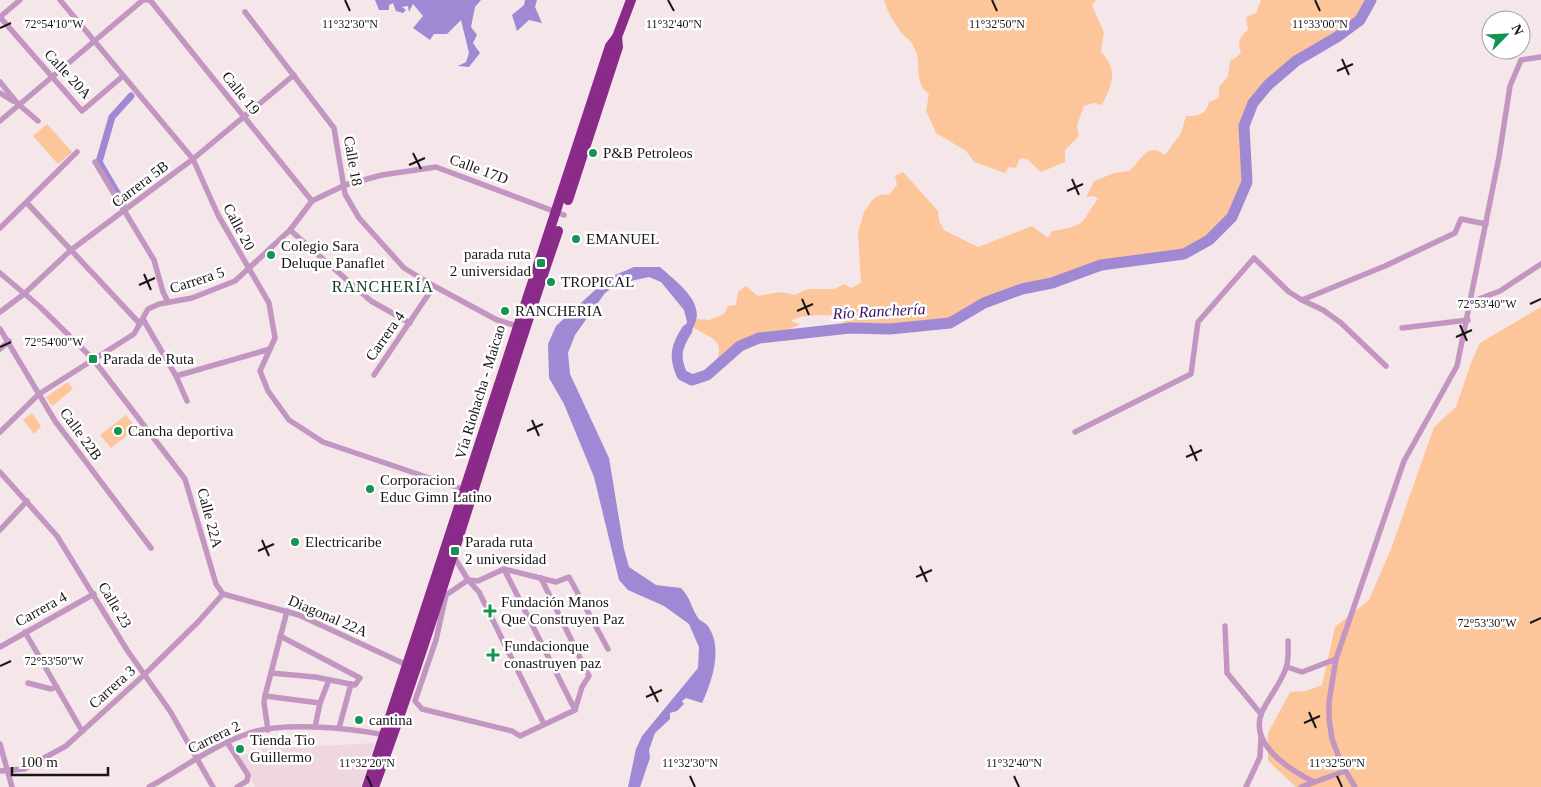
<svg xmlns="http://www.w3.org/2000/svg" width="1541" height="787" font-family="'Times New Roman',serif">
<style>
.built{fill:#efd7de}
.green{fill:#fdc69a}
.water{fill:#9f89d4}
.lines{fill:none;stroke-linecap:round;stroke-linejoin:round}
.canal{stroke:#9f89d4;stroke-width:7}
.river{stroke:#9f89d4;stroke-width:11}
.street{stroke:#c296c0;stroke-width:5.5}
.highway{stroke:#8a2b8a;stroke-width:10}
.ticks{fill:none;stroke:#1a1516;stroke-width:2}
.poi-dot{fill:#149452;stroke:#fff;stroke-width:2}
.labels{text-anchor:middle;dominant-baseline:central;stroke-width:5;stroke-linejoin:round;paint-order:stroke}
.street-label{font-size:15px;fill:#1a1516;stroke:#fff}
.poi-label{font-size:15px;fill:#1a1516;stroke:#fff;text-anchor:start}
.neighbourhood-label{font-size:16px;letter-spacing:1px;fill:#123720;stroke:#fff}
.water-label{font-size:16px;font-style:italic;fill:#38106a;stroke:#fff}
.ticks-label{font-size:12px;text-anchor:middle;fill:#1a1516;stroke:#fff;stroke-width:5;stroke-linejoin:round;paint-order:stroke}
</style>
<rect width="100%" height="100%" fill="#f5e6ea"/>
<path class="built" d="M375,743l-14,44h-106l-15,-30 20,-8z"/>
<g class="green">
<path d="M884,0h212l-4,6 12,26 -3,19c17,21 12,31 1,54l-8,-2 -10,3 -7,19 2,11 -14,14v12l-24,10 -14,-13 -7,-1 -4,10 -7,-1 -4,6 -31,-11 -8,-11 -30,-18 -10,-22 3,-17c-15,-10 -8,-27 -13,-42 -5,-14 -9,-12 -16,-21 -6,-9 -13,-20 -16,-31z"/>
<path d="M1261,0h110l-11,20 -23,17 -41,24 -28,24 -15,18 -9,23 3,56 -15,35 -23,23 -25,14 -83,11 -49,18 -30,6 -35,14 -37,20 -60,6 -40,-1 -13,-13c-14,1 -35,-2 -46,6l9,3c-17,12 -41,3 -56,17l1,3 -26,22 -2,-2c0,-5 2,-9 2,-13 1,-14 -18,-17 -26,-24l4,-8 12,1 15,-6 4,-8 8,-1 2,-13 8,-6 12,10 23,-4 14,3 13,-6h26l10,-5 7,4 10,-5 -3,-50 6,-21 10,-14 8,-4 7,1 8,-10 -2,-9 8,-4 35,39 1,10 5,9 34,17 54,-21 16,12 4,-7c12,-2 27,-3 34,-14 4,-7 7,-12 12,-18l-4,-3 -8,1 8,-16 20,-8 15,-2c12,-9 18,-31 36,-16l16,-22 5,-17c12,0 20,-1 23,-14l10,-4v-11l9,-10 2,-16 8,-5 3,-4c-4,-10 -1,-16 7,-22l-2,-13 10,-4z"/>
<path d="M47,124l25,28 -14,12 -25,-28z"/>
<path d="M1541,307v480h-245l-28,-26v-28l22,-41 16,-1 16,-6 13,-58 34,-27 22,-51 43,-122 22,-20 16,-47 8,-17z"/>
<path d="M68,382l5,7 -21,17 -6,-9z"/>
<path d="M32,413l9,13 -7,8 -11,-14z"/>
<path d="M126,415l10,13 -25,20 -11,-13z"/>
</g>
<g class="water">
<path d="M375,0h106l-6,7 -4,20 6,8 -4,8 7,10 -11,14 -11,-1 8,-4 3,-9 -8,-33 -14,14h-13l-4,6 -17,-12 10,-12 -10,-12 -4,8 -1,-6 -6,1 4,3 -3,3 -7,-2 -3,-8 -4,2v5h-10z"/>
<path d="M525,0h12l-2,7 7,16 -13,-3 -12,11 -5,-16 12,-10z"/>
<path d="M634,267h26c25,22 57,45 20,75l7,-20 -3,-12 -23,-28 -12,-5 -32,7 -12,9 -30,42 -7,18 2,21 39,84 15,91 5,18 27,18 25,3c9,9 10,19 17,30 2,3 6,4 9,7 17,22 5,56 -5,78l-16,-5 -4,3 2,3 -7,7 -7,2v6l-15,14 -6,17 1,8 -10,29h-12l8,-38 6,-13 56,-68 1,-21 -10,-23 -25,-18 -36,-16 -9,-10 -25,-103 -30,-73 -15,-26 -1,-34 8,-18 52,-48z"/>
</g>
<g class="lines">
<path class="canal" d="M123,203l-24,-41 13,-45 19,-21"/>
<path class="river" d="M687,330c-11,17 -13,27 -5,45l10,5 15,-5 33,-29 19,-8 91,-10 40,1 60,-6 34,-20 38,-14 30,-6 49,-18 83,-11 25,-14 23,-23 15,-35 -3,-56 9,-23 15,-18 28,-24 41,-24 23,-17 11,-20"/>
<g class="street">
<path d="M60,0l133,159 25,56 51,88 6,35 -15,33 8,20 21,29 34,22 142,48"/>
<path d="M146,0h4l162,201"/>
<path d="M245,12l89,116 11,66 14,24 45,50 30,18 63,34 20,6"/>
<path d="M0,17l82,94 41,-35"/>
<path d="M0,17l20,-17"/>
<path d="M0,82l18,22 20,17"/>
<path d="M0,93l13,8"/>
<path d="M0,121l143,-121"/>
<path d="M95,162l59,98 9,32 5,10"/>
<path d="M27,203l113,121"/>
<path d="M0,228l77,-76"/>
<path d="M290,230l81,71 39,22"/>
<path d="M0,273l39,33 54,53 92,120 31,105 7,10 76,21 110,51"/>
<path d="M1302,300l21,10 18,13 45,43"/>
<path d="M1471,302l29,-11 41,-27"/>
<path d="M0,312l24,-18 47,-44 122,-91 101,-84"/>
<path d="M143,319l33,57 11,25"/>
<path d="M1402,328l66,-8"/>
<path d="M0,329l55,92 96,127"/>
<path d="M0,349l9,-8"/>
<path d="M374,375l60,-89"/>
<path d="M176,376l94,-27"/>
<path d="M0,432l39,-38 95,-60 14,-25 11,-5 33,-6 43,-17 55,-51 22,-29 33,-16 37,-10 54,-8 128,48"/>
<path d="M1075,432l116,-58 7,-52 56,-64 35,34 13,8 83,-34 70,-33 6,-14 25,5"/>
<path d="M0,472l57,64 70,114 43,61 43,76"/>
<path d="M0,530l27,-29"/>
<path d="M453,555l15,25 10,1 26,-12 52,13 13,-5 39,72"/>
<path d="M504,569l71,141"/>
<path d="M541,578l48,98 -7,11 -7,23 -55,26 -8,-5 -90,-22 -7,-8 21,-61 10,-45 22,-15 11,12 65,132"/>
<path d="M1225,626l2,47 34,41"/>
<path d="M25,632l57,99"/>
<path d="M1288,641c0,8 1,19 -2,27 -5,15 -17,29 -24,44 -14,32 28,58 52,70"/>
<path d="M0,647l94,-53"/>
<path d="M1287,667l15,5 34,-13"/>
<path d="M271,673l44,4 40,8 5,-7 -80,-42"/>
<path d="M28,683l23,6 6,-2"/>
<path d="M265,696l55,7"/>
<path d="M315,727l5,-24 9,-23"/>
<path d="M339,728l12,-44"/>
<path d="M268,730l-4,-27 1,-7 22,-85"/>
<path d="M227,742l21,33 -1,6 -10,6"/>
<path d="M0,744l12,43"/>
<path d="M0,771l24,-2 42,-23 78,-71 54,-53 25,-28"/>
<path d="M149,787c33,-18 63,-41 98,-53 33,-13 103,-6 138,1"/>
<path d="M1246,787l14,-30 1,-20"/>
<path d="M1301,787l44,-16"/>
<path d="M1355,787l-13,-22 -10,-26 -3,-20v-17l7,-43 68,-198 53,-95 42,-209 11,-71 11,-26 20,-3"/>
</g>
<g class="highway">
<path d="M568,200l50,-153 -1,-10"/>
<path d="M367,787l243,-741 7,-9 14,-37"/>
<path d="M374,787c68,-183 120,-372 184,-556"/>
</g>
</g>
<path class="ticks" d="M345,0l5,11M668,0l6,11M992,0l5,11M1315,0l5,11M0,28l11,-5M1342,59l7,16M1337,71l16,-7M413,153l8,16M409,165l16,-7M1072,179l7,16M1067,191l16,-7M144,274l7,16M139,285l16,-7M802,299l7,16M1530,304l11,-5M797,311l16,-7M1460,325l7,16M1456,337l16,-7M0,347l11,-5M532,420l7,16M527,431l16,-7M1190,445l7,16M1186,457l16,-7M262,540l7,16M258,551l16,-7M920,566l7,16M916,577l16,-7M1530,623l11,-5M0,666l11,-5M650,686l8,16M646,697l16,-7M1309,712l7,16M1304,723l16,-7M367,776l5,11M690,776l5,11M1014,776l5,11M1337,776l5,11"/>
<g class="poi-dot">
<circle cx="593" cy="153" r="5"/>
<circle cx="576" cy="239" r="5"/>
<circle cx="271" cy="255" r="5"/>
<rect x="536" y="258" width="10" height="10" rx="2.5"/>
<circle cx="551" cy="282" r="5"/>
<circle cx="505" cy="311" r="5"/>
<rect x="88" y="354" width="10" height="10" rx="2.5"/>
<circle cx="118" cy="431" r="5"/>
<circle cx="370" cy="489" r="5"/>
<circle cx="295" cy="542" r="5"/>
<rect x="450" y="546" width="10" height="10" rx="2.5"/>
<path d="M487.5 603.5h5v5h5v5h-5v5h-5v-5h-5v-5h5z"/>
<path d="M490.5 647.5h5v5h5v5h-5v5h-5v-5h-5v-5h5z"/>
<circle cx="359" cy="720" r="5"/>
<circle cx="240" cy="749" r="5"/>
</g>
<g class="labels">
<g class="street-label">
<text transform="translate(68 74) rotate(47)">Calle 20A</text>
<text transform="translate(241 93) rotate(51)">Calle 19</text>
<text transform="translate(353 161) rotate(80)">Calle 18</text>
<text transform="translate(479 169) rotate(20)">Calle 17D</text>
<text transform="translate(140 184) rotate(-37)">Carrera 5B</text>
<text transform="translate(239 227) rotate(62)">Calle 20</text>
<text transform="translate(197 280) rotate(-18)">Carrera 5</text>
<text transform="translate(385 336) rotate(-55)">Carrera 4</text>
<text transform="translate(480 392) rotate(-73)">Vía Riohacha - Maicao</text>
<text transform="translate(81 434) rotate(54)">Calle 22B</text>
<text transform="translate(210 518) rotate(75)">Calle 22A</text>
<text transform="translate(115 605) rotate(59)">Calle 23</text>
<text transform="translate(41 609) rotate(-29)">Carrera 4</text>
<text transform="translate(328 616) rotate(23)">Diagonal 22A</text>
<text transform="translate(112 687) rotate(-42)">Carrera 3</text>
<text transform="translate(214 737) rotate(-26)">Carrera 2</text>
</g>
<g class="poi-label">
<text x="603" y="153">P&amp;B Petroleos</text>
<text x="586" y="239">EMANUEL</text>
<text x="281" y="246">Colegio Sara<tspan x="281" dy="17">Deluque Panaflet</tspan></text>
<text x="531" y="254" text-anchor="end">parada ruta<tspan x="531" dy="17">2 universidad</tspan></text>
<text x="561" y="282">TROPICAL</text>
<text x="515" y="311">RANCHERIA</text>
<text x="103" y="359">Parada de Ruta</text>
<text x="128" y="431">Cancha deportiva</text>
<text x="380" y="480">Corporacion<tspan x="380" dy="17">Educ Gimn Latino</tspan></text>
<text x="305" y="542">Electricaribe</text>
<text x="465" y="542">Parada ruta<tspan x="465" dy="17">2 universidad</tspan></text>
<text x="501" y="602">Fundación Manos<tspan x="501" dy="17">Que Construyen Paz</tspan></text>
<text x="504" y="646">Fundacionque<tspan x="504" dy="17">conastruyen paz</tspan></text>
<text x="369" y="720">cantina</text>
<text x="250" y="740">Tienda Tio<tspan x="250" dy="17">Guillermo</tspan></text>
</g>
<g class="neighbourhood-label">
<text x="383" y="286">RANCHERÍA</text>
</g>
<g class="water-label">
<text transform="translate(879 311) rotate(-3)">Río Ranchería</text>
</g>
</g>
<g class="ticks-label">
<text x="54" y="28">72°54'10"W</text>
<text x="350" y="28">11°32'30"N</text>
<text x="674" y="28">11°32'40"N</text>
<text x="997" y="28">11°32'50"N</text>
<text x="1320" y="28">11°33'00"N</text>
<text x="1487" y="308">72°53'40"W</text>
<text x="54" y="346">72°54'00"W</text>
<text x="1487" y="627">72°53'30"W</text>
<text x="54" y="665">72°53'50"W</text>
<text x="367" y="767">11°32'20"N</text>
<text x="690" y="767">11°32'30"N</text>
<text x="1014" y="767">11°32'40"N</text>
<text x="1337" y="767">11°32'50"N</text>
</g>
<g transform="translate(1506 35) rotate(66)"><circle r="24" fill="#ffffff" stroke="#a3a1a2"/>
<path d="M0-4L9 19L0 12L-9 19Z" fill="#149452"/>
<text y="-8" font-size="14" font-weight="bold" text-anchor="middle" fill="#1a1516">N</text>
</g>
<path d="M12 767v8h96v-8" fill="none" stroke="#1a1516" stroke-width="2.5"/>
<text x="20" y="767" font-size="15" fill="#1a1516" stroke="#ffffff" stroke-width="4" paint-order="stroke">100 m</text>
</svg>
